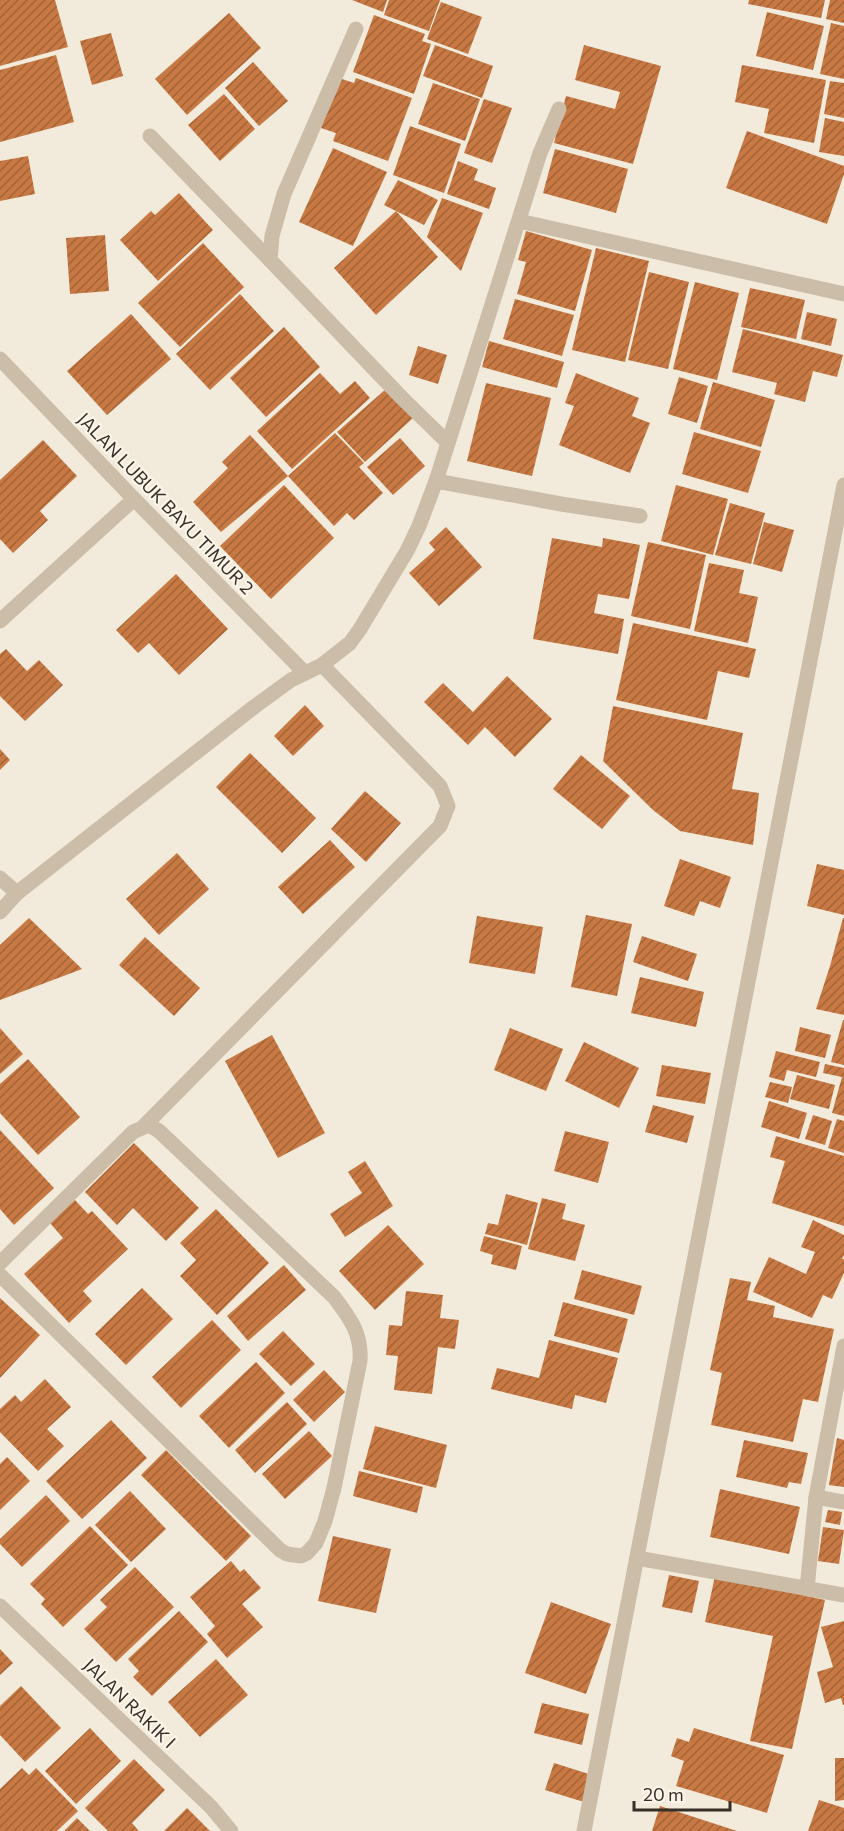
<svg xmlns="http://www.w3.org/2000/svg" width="844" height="1831" font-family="Commissioner,sans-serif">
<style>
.building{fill:url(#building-hatch)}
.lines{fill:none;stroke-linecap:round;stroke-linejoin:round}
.minor{stroke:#cbbda7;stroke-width:15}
.labels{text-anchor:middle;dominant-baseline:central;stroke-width:4.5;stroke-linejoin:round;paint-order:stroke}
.street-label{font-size:18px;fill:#372f28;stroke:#faf5e8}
</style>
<defs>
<pattern id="building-hatch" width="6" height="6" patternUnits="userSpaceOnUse" patternTransform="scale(1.5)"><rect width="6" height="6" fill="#c87943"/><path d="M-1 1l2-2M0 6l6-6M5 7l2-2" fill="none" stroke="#a36438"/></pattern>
</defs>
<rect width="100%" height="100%" fill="#f2ebdb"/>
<g class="building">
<path d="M0,0h55l13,47 -68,19z"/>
<path d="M352,0h35l-4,12z"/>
<path d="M389,0h51l-11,31 -45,-16z"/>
<path d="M749,0h76l-4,18 -73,-14z"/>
<path d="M830,0h14v23l-18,-4z"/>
<path d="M441,2l41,15 -14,37 -41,-15z"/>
<path d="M767,12l57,14 -11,44 -57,-14z"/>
<path d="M229,13l32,35 -74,67 -32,-36z"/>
<path d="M374,15l51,19 -3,7 9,3 -17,50 -61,-22z"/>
<path d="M831,23l13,3v53l-24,-5z"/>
<path d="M111,33l12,43 -31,9 -12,-44z"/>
<path d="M435,45l58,21 -11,32 -59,-22z"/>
<path d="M584,45l77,21 -28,98 -79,-21 12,-47 49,13 5,-17 -45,-12z"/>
<path d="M56,55l18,67 -74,20v-72z"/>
<path d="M253,62l35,39 -29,25 -34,-38z"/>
<path d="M742,65l84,15 -12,63 -50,-10 5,-24 -34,-7z"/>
<path d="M339,78l15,5 2,-5 56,20 -24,63 -55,-20 3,-8 -15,-5z"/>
<path d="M830,81l14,2v35l-20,-4z"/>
<path d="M433,83l47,16 -15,42 -47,-17z"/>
<path d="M224,94l31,35 -35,32 -32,-36z"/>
<path d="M484,99l28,9 -20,55 -28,-10z"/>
<path d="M825,118l19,4v34l-25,-4z"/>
<path d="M410,126l51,18 -17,49 -51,-18z"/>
<path d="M747,131l97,35v8l-17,50 -101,-36z"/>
<path d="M333,148l54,24 -34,74 -54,-24z"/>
<path d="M555,149l73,20 -12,44 -73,-20z"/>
<path d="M28,156l7,38 -35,7v-40z"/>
<path d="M458,161l20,8 -4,11 22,8 -7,21 -42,-15z"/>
<path d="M398,180l40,20 -14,25 -28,-14 42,46 -62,58 -42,-47 62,-57 -12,-6z"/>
<path d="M179,193l34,37 -55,51 -38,-41 31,-29 4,4z"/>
<path d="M442,198l41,15 -22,58 -34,-34z"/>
<path d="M526,231l66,19 -17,61 -58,-17 9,-32 -8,-2z"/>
<path d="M105,235l4,56 -39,3 -4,-56z"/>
<path d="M203,243l41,44 -64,60 -42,-44z"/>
<path d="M596,248l53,13 -24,101 -53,-12z"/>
<path d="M649,272l40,10 -21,87 -40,-9z"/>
<path d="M695,282l44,11 -22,87 -44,-11z"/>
<path d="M750,288l55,12 -9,39 -55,-12z"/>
<path d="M240,294l34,37 -64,59 -34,-36z"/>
<path d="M515,299l59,16 -12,41 -59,-17z"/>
<path d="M807,312l30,7 -6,27 -30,-7z"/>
<path d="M131,314l40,45 -64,56 -40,-44z"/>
<path d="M284,327l36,40 -54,50 -36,-39z"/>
<path d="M743,329l100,26 -6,22 -24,-6 -8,31 -31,-8 3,-11 -45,-11z"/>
<path d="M489,341l75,21 -7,26 -75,-21z"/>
<path d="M418,346l29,9 -9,29 -29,-9z"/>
<path d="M320,373l20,21 15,-13 15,17 -78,71 -35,-38z"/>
<path d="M576,373l63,25 -7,18 18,7 -20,50 -71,-28 15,-39 -9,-3z"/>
<path d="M679,377l29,9 -11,37 -29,-9z"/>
<path d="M713,382l62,18 -14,47 -61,-18z"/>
<path d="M486,383l65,15 -19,78 -65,-15z"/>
<path d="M386,389l27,29 -48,44 -28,-30z"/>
<path d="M694,432l67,19 -13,42 -66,-19z"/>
<path d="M335,433l29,30 -5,4 24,26 -29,27 -7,-7 -13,13 -46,-50 -67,56 -28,-30 35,-34 -6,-6 28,-27 38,41z"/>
<path d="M400,438l25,28 -32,29 -26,-28z"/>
<path d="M43,440l34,36 -37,35 8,9 -35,33 -13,-14v-59z"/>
<path d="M284,485l50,53 -63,61 -51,-53z"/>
<path d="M676,485l52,14 -15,56 -52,-14z"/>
<path d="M730,503l35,10 -14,51 -36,-9z"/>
<path d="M764,522l30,8 -12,42 -29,-8z"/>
<path d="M446,527l36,40 -43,39 -30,-33 26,-23 -6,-7z"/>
<path d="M552,538l50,9 1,-9 37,7 -11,54 -31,-5 -4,19 30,6 -6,35 -85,-15z"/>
<path d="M648,542l58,13 -16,74 -59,-13z"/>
<path d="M709,563l35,7 -5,23 19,4 -10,46 -54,-12z"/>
<path d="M176,574l52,55 -49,46 -30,-32 -11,10 -22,-23z"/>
<path d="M633,623l123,26 -7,29 -31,-7 -11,49 -91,-20z"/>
<path d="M6,649l21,22 12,-11 24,25 -38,36 -25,-25v-42z"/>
<path d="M507,676l45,43 -37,38 -30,-30 -17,18 -44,-43 19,-19 30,29z"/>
<path d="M305,705l19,21 -31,30 -19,-20z"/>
<path d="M613,706l130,27 -11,56 27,4 -6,52 -73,-14 -27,-21 -50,-49z"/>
<path d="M0,749l10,11 -10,10z"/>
<path d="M250,753l66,65 -34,35 -66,-66z"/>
<path d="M581,755l49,41 -28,33 -49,-40z"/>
<path d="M365,791l36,32 -35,39 -35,-33z"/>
<path d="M330,840l25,27 -52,47 -25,-27z"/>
<path d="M177,853l32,36 -50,46 -33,-36z"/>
<path d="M680,859l51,18 -11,31 -20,-7 -6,15 -30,-10z"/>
<path d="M817,864l27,6v45l-37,-9z"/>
<path d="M586,915l46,9 -15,72 -46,-9z"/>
<path d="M477,916l66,11 -8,47 -66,-11z"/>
<path d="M29,918l53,51 -82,31v-55z"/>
<path d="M843,918h1v97l-28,-6 14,-43z"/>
<path d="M642,936l55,18 -9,27 -55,-19z"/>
<path d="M145,937l55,51 -26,28 -55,-51z"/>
<path d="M640,977l64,15 -8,35 -65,-14z"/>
<path d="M843,1020h1v45l-13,-3z"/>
<path d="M800,1027l31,8 -6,23 -30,-7z"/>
<path d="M0,1028l23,26 -23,20z"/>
<path d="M510,1028l53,21 -17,42 -52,-21z"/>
<path d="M272,1035l53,98 -47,25 -53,-97z"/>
<path d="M584,1042l55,26 -20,40 -54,-27z"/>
<path d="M776,1051l44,11 -4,15 -29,-7 -3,11 -15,-4z"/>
<path d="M28,1059l52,58 -42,38 -38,-42v-29z"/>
<path d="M825,1064l19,4v48l-12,-3 10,-36 -19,-4z"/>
<path d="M662,1065l49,8 -6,31 -49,-8z"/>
<path d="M797,1075l38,10 -6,24 -39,-10z"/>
<path d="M770,1082l22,5 -4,16 -23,-6z"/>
<path d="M769,1101l38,12 -8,26 -38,-12z"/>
<path d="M653,1105l41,11 -7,27 -42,-11z"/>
<path d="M813,1115l19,6 -7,24 -20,-6z"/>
<path d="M837,1119l7,2v32l-16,-5z"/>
<path d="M0,1130l54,58 -40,37 -14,-16z"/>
<path d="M565,1131l44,11 -11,41 -44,-12z"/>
<path d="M776,1136l68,20v70l-72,-23 13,-42 -15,-4z"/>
<path d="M134,1143l65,65 -33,33 -33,-33 -16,17 -32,-33z"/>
<path d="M365,1161l28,45 -48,31 -15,-23 32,-21 -14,-21z"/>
<path d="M506,1194l32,9 -11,42 -42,-11 3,-11 10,2z"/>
<path d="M542,1198l24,6 -4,15 23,6 -10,36 -47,-12z"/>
<path d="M75,1200l13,14 4,-3 36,38 -45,42 9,10 -23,22 -45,-49 39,-36 -13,-15z"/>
<path d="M216,1209l53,54 -52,52 -37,-39 16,-16 -16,-17z"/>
<path d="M813,1220l31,15v20l-2,4h2v14l-12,26 -9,-4 -11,23 -59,-26 16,-35 37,17 9,-22 -14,-5z"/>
<path d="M388,1225l36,39 -49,46 -36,-39z"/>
<path d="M484,1236l38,10 -6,24 -25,-6 2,-9 -13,-4z"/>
<path d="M284,1265l22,25 -58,51 -21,-25z"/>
<path d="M582,1270l60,16 -8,29 -60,-16z"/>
<path d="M730,1278l21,4 -4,18 28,6 -2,11 61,12 -16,73 -15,-3 -10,43 -82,-17 11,-52 -12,-3z"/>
<path d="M142,1288l31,31 -47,46 -31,-31z"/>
<path d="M406,1291l37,4 -3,23 19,2 -4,29 -17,-2 -6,47 -38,-4 4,-34 -12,-1 3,-30 13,1z"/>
<path d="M0,1298l40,37 -40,43z"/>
<path d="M563,1302l65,17 -9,34 -65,-17z"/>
<path d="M212,1320l29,30 -60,58 -29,-31z"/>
<path d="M283,1331l32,33 -24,22 -32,-32z"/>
<path d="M549,1340l69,18 -12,45 -31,-8 -3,14 -81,-20 6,-21 42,10z"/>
<path d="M256,1362l29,31 -56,55 -30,-32z"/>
<path d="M324,1370l21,22 -31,30 -21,-22z"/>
<path d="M45,1379l26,28 -24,22 17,17 -26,25 -38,-39v-23l15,-14 6,7z"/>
<path d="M287,1402l20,22 -52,49 -20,-23z"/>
<path d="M111,1420l36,38 -65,61 -36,-38z"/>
<path d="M375,1426l72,19 -11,43 -73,-19z"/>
<path d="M309,1431l23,25 -47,43 -23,-25z"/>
<path d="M837,1438l7,2v47l-15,-2z"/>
<path d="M744,1440l64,13 -7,31 -12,-2 -2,6 -51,-11z"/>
<path d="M166,1450l85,86 -25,25 -85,-86z"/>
<path d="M7,1457l23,24 -30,29v-46z"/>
<path d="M359,1471l64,16 -6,26 -64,-17z"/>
<path d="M720,1489l80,18 -11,47 -79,-17z"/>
<path d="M130,1491l36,38 -35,33 -36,-37z"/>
<path d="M46,1495l24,26 -48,46 -22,-23v-5z"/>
<path d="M828,1510l14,2 -2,13 -15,-3z"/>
<path d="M90,1526l38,39 -65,62 -22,-23 4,-5 -15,-15z"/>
<path d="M823,1527l21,3 -5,34 -21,-3z"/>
<path d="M333,1536l58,13 -15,64 -58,-12z"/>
<path d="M231,1561l9,11 4,-3 17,19 -19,16 21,23 -36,31 -20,-24 8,-8 -25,-29z"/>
<path d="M135,1567l39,40 -58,55 -32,-33 23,-22 -7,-7z"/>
<path d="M669,1575l30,6 -7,32 -30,-6z"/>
<path d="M715,1576l110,24 -33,149 -42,-8 23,-105 -68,-14z"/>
<path d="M551,1602l60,22 -25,70 -61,-21z"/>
<path d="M179,1611l29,31 -56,54 -19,-19 6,-6 -11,-12z"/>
<path d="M844,1621v84h-1l-2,-7 -16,5 -8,-31 16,-5 -12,-40z"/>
<path d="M0,1649l13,14 -13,12z"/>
<path d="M216,1659l32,36 -48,42 -32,-35z"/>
<path d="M21,1686l40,42 -36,34 -25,-27v-29z"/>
<path d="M542,1703l47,11 -7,31 -48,-12z"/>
<path d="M90,1728l31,33 -45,43 -31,-33z"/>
<path d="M694,1728l90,27 -17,58 -91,-27 8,-25 -13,-5 6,-18 12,4z"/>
<path d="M835,1758h9v42l-9,1z"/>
<path d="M134,1759l31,31 -33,33 7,8h-31l-23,-23z"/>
<path d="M554,1763l38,12 -8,27 -39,-12z"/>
<path d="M22,1768l7,7 7,-7 42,43 -21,20h-57v-42z"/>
<path d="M819,1800l25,8v23h-36z"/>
<path d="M660,1806l77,25h-85z"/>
<path d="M187,1808l23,23h-46z"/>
<path d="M77,1818l13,13h-26z"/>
</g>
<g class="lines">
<g class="minor">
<path d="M356,29l-72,165 -12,42 -2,24 132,138 45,44"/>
<path d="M150,136l120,124"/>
<path d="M519,221l325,73"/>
<path d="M0,359l134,140 171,174"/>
<path d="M436,481l125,23 79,12"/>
<path d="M0,621l134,-122"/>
<path d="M0,878l17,15 -17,19"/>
<path d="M17,893l237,-186 37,-27 31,-15 28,-22 10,-14 47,-78 12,-25 17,-45 104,-328 19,-44"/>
<path d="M144,1126l296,-300 8,-20 -8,-20 -118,-121"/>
<path d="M0,1263l133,-131 16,-7 10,6 175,166c16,21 28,37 26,64l-26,127 -9,33 -9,22 -9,10 -6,3 -14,-2 -7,-4 -280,-275"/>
<path d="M816,1497l28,5"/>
<path d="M637,1558l207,37"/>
<path d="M807,1589l9,-92 28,-151"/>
<path d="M0,1606l211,201 20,24"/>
<path d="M584,1831l260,-1346"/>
</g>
</g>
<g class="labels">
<g class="street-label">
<text transform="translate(166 503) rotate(46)">JALAN LUBUK BAYU TIMUR 2</text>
<text transform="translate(130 1703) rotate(44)">JALAN RAKIK I</text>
</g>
</g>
<path d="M634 1801v9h96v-9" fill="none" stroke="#372f28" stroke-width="3"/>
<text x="643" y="1801" font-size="18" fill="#372f28" stroke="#faf5e8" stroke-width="4.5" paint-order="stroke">20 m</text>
</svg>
